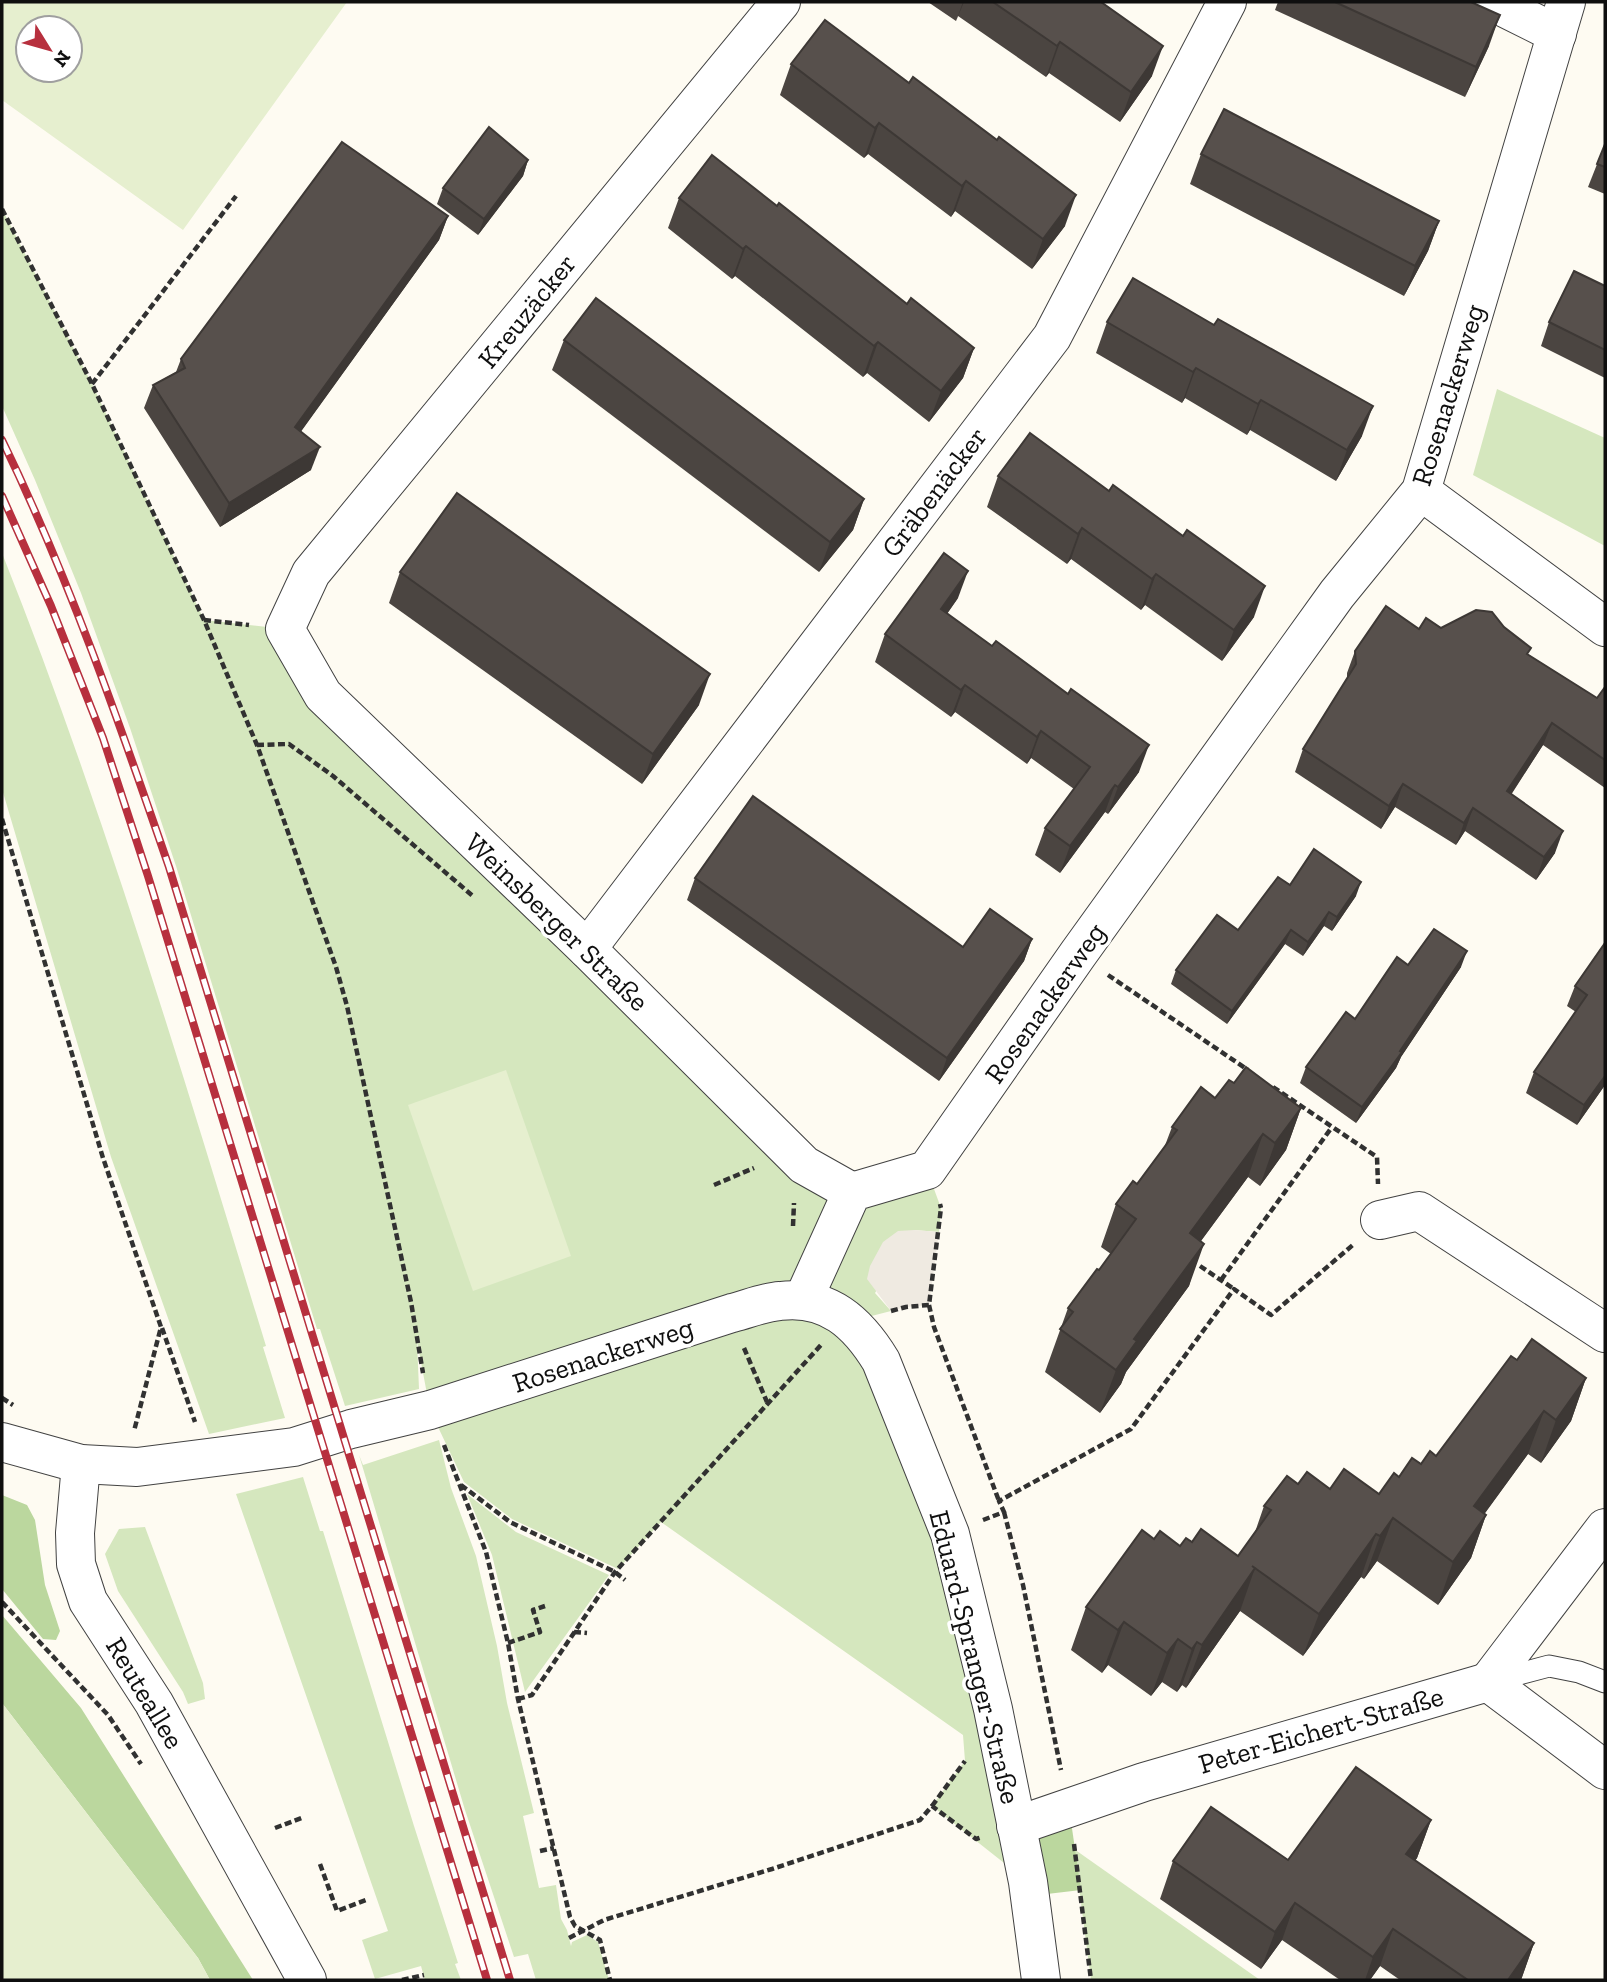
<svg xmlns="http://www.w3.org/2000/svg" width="1607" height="1982" font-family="'Zilla Slab',serif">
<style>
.green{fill:#d5e7be}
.forest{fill:#bbd79e}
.pitch{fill:#e6efcf;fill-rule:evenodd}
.plaza{fill:#efeae1}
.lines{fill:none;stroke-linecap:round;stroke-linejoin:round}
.service-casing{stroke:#424242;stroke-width:23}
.minor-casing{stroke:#424242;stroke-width:40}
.path{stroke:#313131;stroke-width:4.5;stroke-dasharray:7 3.5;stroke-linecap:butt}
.service{stroke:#fff;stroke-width:21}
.minor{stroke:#fff;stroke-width:38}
.rail-casing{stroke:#b7303e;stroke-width:8}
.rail{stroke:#fff;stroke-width:5;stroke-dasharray:16;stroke-linecap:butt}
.wall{fill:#4b4541}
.shaded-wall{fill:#3d3835}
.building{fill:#57504c;stroke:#3d3835;stroke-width:2}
.labels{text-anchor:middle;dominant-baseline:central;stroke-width:7;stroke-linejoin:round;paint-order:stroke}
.street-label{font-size:28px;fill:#0f0f0f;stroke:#fff}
</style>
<rect width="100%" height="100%" fill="#fefbf2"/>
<g class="green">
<path d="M2,209l90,175 112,236 81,9 38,67 529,496 75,-22 14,38 -2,24 -25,-2 -39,63 16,18 -39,10 29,40 147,521 -96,-76 33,-45 -2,-26 -302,-213 -43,47 -106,-50 -48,-37 -34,-72 -13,-69 2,48 -74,17 -25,-77h-3l-141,-463 -46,-138 -49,-135 -46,-113 -33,-74z"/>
<path d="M1497,389l108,49v108l-132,-71z"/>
<path d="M2,553c103,259 182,526 264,793l-3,1 22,71 -76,16 -98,-277 -109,-368z"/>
<path d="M439,1440l12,48 25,68 21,90 10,57 27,110 -11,3 16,72 17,-3 5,34 6,11 4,16 1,-4 15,-7 11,7 11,38h-73l-8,-26 -14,3 -49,-147 -106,-355 4,10z"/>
<path d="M303,1477l17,54h3l91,295 44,137 -3,1 6,16h-36l-4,-14 -46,13 -13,-39 26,-9 -152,-437z"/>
<path d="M467,1494l49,38 93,43 -84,117 -33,-137z"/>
<path d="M145,1527l58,156 2,16 -17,5 -5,-12 -65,-101 -13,-37 14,-25z"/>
<path d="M1074,1849l186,131h-169z"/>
</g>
<g class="forest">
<path d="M2,1495l25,10 8,15 10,65 15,46 -4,9 -13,-1 -41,-50z"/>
<path d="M2,1615l79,93 172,272h-43l-12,-22 -196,-255z"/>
<path d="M1069,1808l12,82 -51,6 -14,-70z"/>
</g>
<g class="pitch">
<path d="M2,2h345l-164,228 -181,-130zM70,28v42h-42v-42z"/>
<path d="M506,1070l65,186 -98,35 -65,-186z"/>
<path d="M2,1703l196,255 12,22h-208z"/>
</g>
<path class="plaza" d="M914,1230l25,2 -10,73 -23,2 -15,4 -24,-32 3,-13 13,-24 15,-11z"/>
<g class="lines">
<defs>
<path id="service" d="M1493,1681l56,-15 30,6 26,10"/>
<g id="minor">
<path d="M781,2l-470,571 -26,56 38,66 264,254 217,216 48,27"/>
<path d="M1493,2l64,32"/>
<path d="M1421,491l184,136"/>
<path d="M587,949l465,-612 175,-335"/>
<path d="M1380,1220l39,-9 186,122"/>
<path d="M803,1300l49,-108 75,-22 151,-216 259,-360 84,-103 145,-489"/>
<path d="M2,1442l79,22 56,3 157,-20 57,-18 79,-19 302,-97c16,-4 32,-11 48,-12 48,-6 78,22 101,60l69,173 43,175 35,173 13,98"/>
<path d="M81,1464l-6,69 1,31 12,37 66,102 153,277"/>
<path d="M1488,1682l117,-154"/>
<path d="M1016,1826l128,-44 344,-100 117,88"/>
</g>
</defs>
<use href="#service" class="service-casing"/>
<use href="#minor" class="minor-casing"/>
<g class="path">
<path d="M2,209l90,175 112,236 53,125 79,222 11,39 64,296 12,71"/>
<path d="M92,384l144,-188"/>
<path d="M204,620l45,5"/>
<path d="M257,745l32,-1 44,32 141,121"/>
<path d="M2,819l101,339 58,169 -27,104"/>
<path d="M1108,975l140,95"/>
<path d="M1273,1087l104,70 1,27"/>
<path d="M714,1185l40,-17"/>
<path d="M793,1226l1,-23"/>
<path d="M1200,1266l34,23"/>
<path d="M1221,1280l111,-153"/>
<path d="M929,1305l5,22 65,174"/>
<path d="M891,1311l15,-4 23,-2 12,-97 -1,-4"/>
<path d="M162,1328l33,94"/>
<path d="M744,1348l23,54"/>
<path d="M2,1398l11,7"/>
<path d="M444,1445l42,107 22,91 10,56 52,218 5,9 25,14 10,40"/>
<path d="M461,1485l49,37 105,50 10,8"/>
<path d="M1004,1512l19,73 38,185"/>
<path d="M983,1520l21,-8 -5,-11 132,-72 103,-140 37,26 83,-71"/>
<path d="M2,1602l106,113 33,49"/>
<path d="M574,1632l13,1"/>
<path d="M508,1643l32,-11 -7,-22 12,-4"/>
<path d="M518,1699l14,-4 83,-123 206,-227"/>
<path d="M932,1806l33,-45"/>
<path d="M275,1828l29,-11"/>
<path d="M1074,1844l17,136"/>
<path d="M540,1851l14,-3"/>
<path d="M320,1864l17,47 29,-11"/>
<path d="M569,1938l35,-18 168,-51 148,-49 12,-14 44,33 6,-2"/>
<path d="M402,1980l22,-5"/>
</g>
<use href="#service" class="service"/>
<use href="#minor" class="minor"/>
<defs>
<g id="rail">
<path d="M2,440c67,138 117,282 167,427l341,1113"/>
<path d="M2,496l49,110 52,132 45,138 339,1104"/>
</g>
</defs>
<use href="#rail" class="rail-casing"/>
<use href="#rail" class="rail"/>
</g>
<g class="wall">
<path d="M928,2h173l51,74 -32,46 -71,-49 -3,4 -88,-61 -2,5z"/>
<path d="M1278,2h193l18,44 -24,51 -190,-87z"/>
<path d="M791,64l274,162 -33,43 -77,-58 -4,6 -83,-63 -4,4 -84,-63z"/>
<path d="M1605,144v50l-17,-7z"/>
<path d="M1201,154l238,67 -11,30 -24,45 -214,-112z"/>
<path d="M528,160l-5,16 -45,59 -41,-31 6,-16z"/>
<path d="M679,198l98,8 130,98 67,44 -11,30 -34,44 -62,-49 -4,4 -128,-101 -3,3 -64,-51z"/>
<path d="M448,216l-9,24 -138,191 10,39 -91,57 -76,-119 9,-23 23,-13 5,-13z"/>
<path d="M1605,286v92l-64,-32 8,-24z"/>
<path d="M1107,322l255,114 -26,45 -86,-51 -3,5 -62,-37 -3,5 -86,-50z"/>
<path d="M564,340l300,159 -11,31 -34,42 -267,-202z"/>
<path d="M998,476l256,141 -32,44 -77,-56 -4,5 -70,-51 -4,5 -80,-57z"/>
<path d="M400,572l299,133 -57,79 -253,-181z"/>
<path d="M958,598l-11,16 192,158 -31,42 -3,-2 -45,61 -25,-18 10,-27 29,-39 -43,-31 -4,6 -72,-52 -4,5 -76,-55 10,-28z"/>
<path d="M1504,627l25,28 68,43 8,-11v101l-62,-43 -32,50 44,58 -19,27 -71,-49 -9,14 -61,-38 -14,22 -86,-57 8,-23 44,-71v-5l8,-22 64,-22z"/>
<path d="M695,878l268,69 69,-8 -8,22 -85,120 -252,-181z"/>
<path d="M1290,885l66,11 -24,35 -8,-5 -21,30 -18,-12 -58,80 -56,-40 5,-14 62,-40z"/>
<path d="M1605,943v142l-28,40 -51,-32 8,-21 42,-60 -9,-6 8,-20z"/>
<path d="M1408,965l53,2 -60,90 -5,11 -40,55 -56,-40 6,-16z"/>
<path d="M1234,1083l67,25 -15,42 -26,36 -12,-9 -47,64 -12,45 -63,86 -5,12 -21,29 -55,-41 23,-64 31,-38 12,-16 -10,-7 15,-43 21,-20 27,-36 8,-21 43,-29z"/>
<path d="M1517,1360l69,18 -15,43 -30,42 -13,-9 -44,60 2,1 -15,43 -33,47 -61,-44 -13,18 -3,-2 -58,79 -63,-45 -54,77 -4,-3 -5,7 -15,-10 -11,14 -43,-31 -6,8 -31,-23 15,-43 68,-68 26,7 12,-4 46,14 16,-21 10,-29 34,-22 81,10 20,-17 37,-21z"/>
<path d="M1431,1820l-14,38 -2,3 119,82 -13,37h-121l-20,-14 -10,14h-30l-58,-40 -21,29 -101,-70 13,-38 115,-1z"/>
</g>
<g class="shaded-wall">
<path d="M963,2h1l-8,19z"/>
<path d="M1500,15l-11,31 -24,51 11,-30z"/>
<path d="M1060,42l-11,31 -3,4 11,-31z"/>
<path d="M1163,46l-11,30 -32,46 11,-30z"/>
<path d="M879,123l-11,31 -4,4 11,-30z"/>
<path d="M528,160l-5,16 -45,59 6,-16z"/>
<path d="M966,181l-11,30 -4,6 11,-31z"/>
<path d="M1076,195l-11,31 -33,43 11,-30z"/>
<path d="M448,216l-9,24 -152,211 8,-24z"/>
<path d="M1439,221l-11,30 -24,45 11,-30z"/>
<path d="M746,246l-11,30 -3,3 11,-30z"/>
<path d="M878,342l-11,31 -4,4 11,-31z"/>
<path d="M974,348l-11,30 -34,44 12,-31z"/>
<path d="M1196,368l-11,30 -3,5 11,-31z"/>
<path d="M1261,400l-11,30 -3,5 11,-31z"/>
<path d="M1373,406l-11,30 -26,45 11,-31z"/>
<path d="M320,447l-9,23 -91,57 9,-24z"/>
<path d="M864,499l-11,31 -34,42 11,-30z"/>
<path d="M1082,528l-11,31 -4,5 11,-30z"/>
<path d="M968,571l-10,27 -27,38 10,-27z"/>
<path d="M1156,574l-11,31 -4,5 11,-31z"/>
<path d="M1265,586l-11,31 -32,44 12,-31z"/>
<path d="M710,674l-11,31 -57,79 11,-30z"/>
<path d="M965,685l-10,27 -4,5 10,-27z"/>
<path d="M1552,723l-9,22 -45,69 9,-23z"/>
<path d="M1041,731l-10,27 -4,6 10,-27z"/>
<path d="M1149,745l-10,27 -31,42 10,-27z"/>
<path d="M1403,784l-8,23 -14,22 8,-23z"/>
<path d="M1115,785l-10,27 -45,61 10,-27z"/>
<path d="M1473,808l-8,23 -9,14 8,-22z"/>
<path d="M1563,831l-8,22 -19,27 8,-23z"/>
<path d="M1361,882l-5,14 -24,35 5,-14z"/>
<path d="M1329,912l-5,14 -21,30 5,-14z"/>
<path d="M1291,930l-6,14 -58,80 5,-13z"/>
<path d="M1032,939l-8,22 -85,120 8,-23z"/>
<path d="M1467,951l-6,16 -60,90 -5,11 -40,55 6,-16z"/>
<path d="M1605,1076v9l-28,40 7,-20z"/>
<path d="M1301,1108l-15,42 -26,36 15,-43z"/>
<path d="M1263,1134l-15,43 -73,99 15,-43z"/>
<path d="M1204,1244l-15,42 -63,86 -5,12 -21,29 16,-43 18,-31z"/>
<path d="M1586,1378l-15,43 -30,42 15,-43z"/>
<path d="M1544,1411l-16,43 -69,95 15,-43z"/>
<path d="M1486,1515l-15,43 -33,47 15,-43z"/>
<path d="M1393,1518l-16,43 -13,18 16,-43z"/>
<path d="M1376,1534l-15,43 -58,79 16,-42z"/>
<path d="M1255,1568l-15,43 -54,77 16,-43z"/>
<path d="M1124,1622l-16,43 -6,8 16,-43z"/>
<path d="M1178,1639l-16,43 -11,14 16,-43z"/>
<path d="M1197,1642l-15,43 -5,7 15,-43z"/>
<path d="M1431,1820l-14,38 -25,33 14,-37z"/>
<path d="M1295,1903l-13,37 -21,29 14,-37z"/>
<path d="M1393,1929l-13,37 -10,14h-5l8,-23z"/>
<path d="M1534,1943l-13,37h-13z"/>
</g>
<g class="building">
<path d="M993,2h108l62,44 -32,46 -71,-50 -3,4z"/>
<path d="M1335,2h136l29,13 -24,52z"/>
<path d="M825,20l84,63 4,-6 84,63 2,-3 77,58 -33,44 -77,-58 -4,5 -83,-63 -4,5 -84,-64z"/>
<path d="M1224,109l215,112 -24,45 -214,-112z"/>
<path d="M489,127l39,33 -44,59 -41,-31z"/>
<path d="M342,142l106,74 -153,211 25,20 -91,56 -76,-118 32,-17 -4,-9z"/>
<path d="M1605,144v23l-8,-3z"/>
<path d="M712,155l65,51 2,-3 128,101 4,-6 63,50 -33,43 -63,-49 -4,4 -128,-100 -3,3 -64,-51z"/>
<path d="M1574,271l31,15v64l-56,-28z"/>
<path d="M1133,278l81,47 4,-6 155,87 -26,44 -86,-50 -3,4 -62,-36 -3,4 -86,-50z"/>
<path d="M596,298l268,201 -34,43 -266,-202z"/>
<path d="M1030,433l79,58 4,-6 70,51 4,-6 78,56 -31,44 -78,-56 -4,5 -70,-51 -4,6 -80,-58z"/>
<path d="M457,493l253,181 -57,80 -253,-182z"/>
<path d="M944,553l24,18 -27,38 51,37 4,-5 72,53 3,-5 78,56 -31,42 -3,-2 -45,61 -25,-18 45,-61 -49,-36 -4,6 -72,-52 -4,5 -76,-56z"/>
<path d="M1386,606l33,23 7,-11 15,10 35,-18 16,2 12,15 27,21 -4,6 70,44 8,-11v73l-53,-37 -45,68 56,40 -19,26 -71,-49 -9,15 -61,-39 -14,22 -86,-57 53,-85 -1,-13z"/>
<path d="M753,796l210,151 27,-38 42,30 -85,119 -252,-180z"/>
<path d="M1314,849l47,33 -24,35 -8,-5 -21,30 -17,-12 -59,81 -56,-41 41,-55 21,15 40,-53 12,8z"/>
<path d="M1434,929l33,22 -67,100 2,1 -40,55 -56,-40 40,-55 9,7 42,-62 11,8z"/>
<path d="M1605,943v133l-21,29 -50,-33 53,-77 -12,-9z"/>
<path d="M1246,1067l55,41 -26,35 -12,-9 -73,99 14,11 -70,95 3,2 -21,29 -56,-41 13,-17 -5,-4 29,-39 2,1 37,-51 -20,-15 17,-23 4,3 40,-54 -5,-3 29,-40 14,11 14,-18 5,3z"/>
<path d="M1532,1339l54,39 -30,42 -12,-9 -70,95 12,9 -33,47 -60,-44 -13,18 -4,-2 -57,80 -67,-48 3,2 -53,77 -5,-3 -5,7 -14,-10 -11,14 -43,-31 -6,8 -32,-23 56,-77 12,9 6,-8 20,15 6,-8 6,4 9,-13 37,27 33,-46 -7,-4 23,-30 11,8 9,-12 23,17 14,-20 35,25 15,-21 5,4 13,-19 9,6 9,-13 6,5 75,-100 6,4z"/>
<path d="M1356,1767l75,53 -25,34 128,89 -26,37h-40l-75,-51 -20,28 -78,-54 -20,29 -102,-71 38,-54 77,53z"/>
</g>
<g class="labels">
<g class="street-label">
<text transform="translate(527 311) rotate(-51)">Kreuzäcker</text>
<text transform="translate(1448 395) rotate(-73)">Rosenackerweg</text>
<text transform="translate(934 492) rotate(-53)">Gräbenäcker</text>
<text transform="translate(557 922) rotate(44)">Weinsberger Straße</text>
<text transform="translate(1045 1003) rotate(-55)">Rosenackerweg</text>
<text transform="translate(603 1355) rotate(-18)">Rosenackerweg</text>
<text transform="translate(975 1657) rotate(76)">Eduard-Spranger-Straße</text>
<text transform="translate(145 1693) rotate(59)">Reuteallee</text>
<text transform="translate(1321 1730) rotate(-16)">Peter-Eichert-Straße</text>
</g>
</g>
<rect width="1607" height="1982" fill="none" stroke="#0f0f0f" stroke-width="7"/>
<g transform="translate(49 49) rotate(127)"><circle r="33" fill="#ffffff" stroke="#9f9f9f" stroke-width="2"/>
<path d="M0-5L12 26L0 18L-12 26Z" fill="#b7303e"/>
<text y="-10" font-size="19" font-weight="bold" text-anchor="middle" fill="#0f0f0f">N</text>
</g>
</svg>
